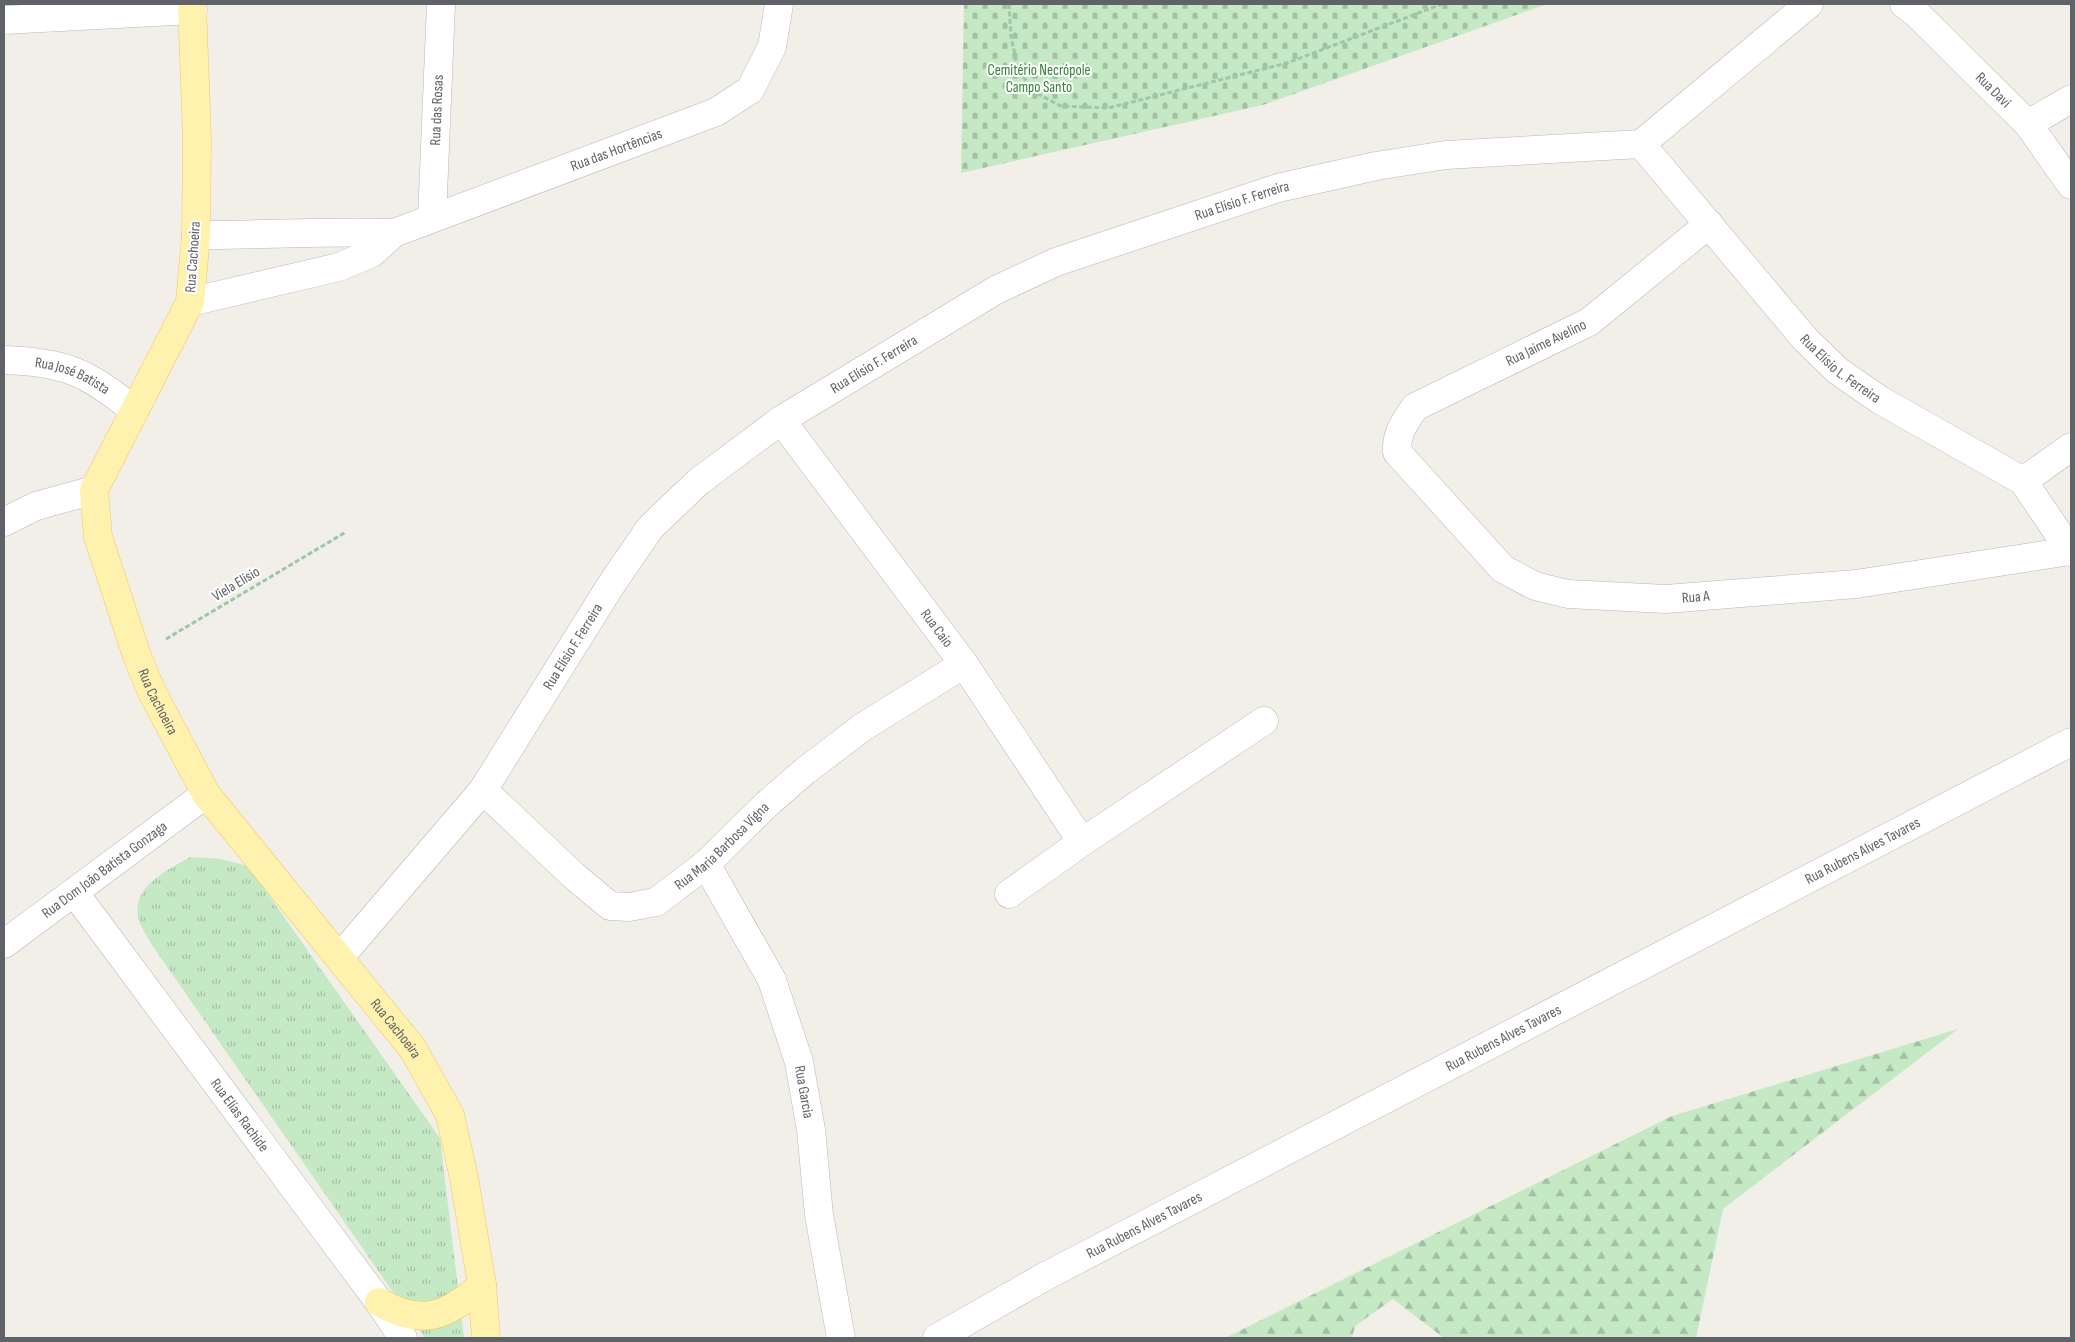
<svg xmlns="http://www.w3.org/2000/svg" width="2075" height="1342" font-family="'Sofia Sans Condensed',sans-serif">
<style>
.forest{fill:url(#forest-firs)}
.cemetery{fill:url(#cemetery-stones)}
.park{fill:url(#park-tufts)}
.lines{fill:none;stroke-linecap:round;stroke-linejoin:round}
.minor-casing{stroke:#b5b8bc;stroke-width:29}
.major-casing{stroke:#f2c960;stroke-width:29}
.path{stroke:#9cc7a9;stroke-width:3;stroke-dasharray:5 2.5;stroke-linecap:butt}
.minor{stroke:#fff;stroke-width:28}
.major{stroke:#fff2af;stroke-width:28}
.labels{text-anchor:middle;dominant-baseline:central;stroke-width:4;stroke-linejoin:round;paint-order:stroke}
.park-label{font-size:15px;fill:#348238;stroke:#fff}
.street-label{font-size:15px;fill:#5f6368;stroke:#fff}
</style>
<defs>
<pattern id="forest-firs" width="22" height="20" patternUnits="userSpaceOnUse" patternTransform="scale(1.25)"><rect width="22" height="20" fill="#c5e8c5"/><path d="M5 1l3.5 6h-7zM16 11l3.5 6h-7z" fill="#a3c0a4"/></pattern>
<pattern id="cemetery-stones" width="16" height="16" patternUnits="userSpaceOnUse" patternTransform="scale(1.25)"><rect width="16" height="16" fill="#c5e8c5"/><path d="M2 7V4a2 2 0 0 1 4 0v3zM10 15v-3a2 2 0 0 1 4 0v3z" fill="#a3c0a4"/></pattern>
<pattern id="park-tufts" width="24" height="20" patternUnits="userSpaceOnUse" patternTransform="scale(1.25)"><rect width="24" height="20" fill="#c5e8c5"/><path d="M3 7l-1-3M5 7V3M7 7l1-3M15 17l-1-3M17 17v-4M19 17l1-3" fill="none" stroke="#a3c0a4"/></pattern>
</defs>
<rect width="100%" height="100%" fill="#f1efe8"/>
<path class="forest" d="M1958,1029l-235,180 -27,129h-252l-51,-39 -38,27 -3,12h-127l447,-222z"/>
<path class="cemetery" d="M964,4h583l-284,101 -302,68z"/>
<path class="park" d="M190,857l31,2 27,7 192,272 24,200h-39l-273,-393c-5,-9 -12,-19 -14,-28 -6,-31 30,-47 52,-60z"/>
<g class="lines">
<defs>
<g id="minor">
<path id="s1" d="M1904,4l12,9 112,111 43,61"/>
<path d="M4,20l189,-10"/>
<path d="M2028,124l43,-25"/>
<path id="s2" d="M1641,144l164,195 33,32 42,29 143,81 48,71"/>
<path d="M1641,144l168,-140"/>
<path id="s3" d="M432,218l9,-214"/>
<path id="s4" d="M1709,224l-120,98 -174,85c-10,15 -19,26 -18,45l106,117 32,17 33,8 98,5 190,-15 214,-33"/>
<path d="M196,235c66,0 132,-4 198,-2"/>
<path id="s5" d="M190,302l149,-35 33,-14 22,-20 322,-121 34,-22 22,-43 7,-43"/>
<path id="s6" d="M4,360c62,2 82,12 130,50"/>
<path id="s7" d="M781,420l183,244 118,178"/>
<path d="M2023,481l48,-34"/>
<path d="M4,522l32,-16 58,-16"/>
<path id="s8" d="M483,790l91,86 36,30 19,1 27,-5 50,-38 61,-60 38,-33 58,-44 101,-63"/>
<path id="s9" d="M706,864l66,116 27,82 12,68 8,85 22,123"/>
<path id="s10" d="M74,892l305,410 24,36"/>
<path d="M1009,894l73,-52 182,-121"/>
<path id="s11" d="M4,944l202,-150"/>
<path id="s12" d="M340,957l143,-167 128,-205 39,-57 48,-46 83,-62 215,-130 60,-28 222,-74 98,-22 70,-11 195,-11"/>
<path id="s13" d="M937,1338l107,-61 1027,-535"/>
</g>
<g id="major">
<path id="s14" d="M192,4l5,134 -1,97 -6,67 -96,188 4,47 39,119 15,36 54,102 207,255 37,66 14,63 18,107 4,53"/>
<path d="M379,1302c43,25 69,14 103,-17"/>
</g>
</defs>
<use href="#minor" class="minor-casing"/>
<use href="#major" class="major-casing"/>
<g class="path">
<path d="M1009,4l2,33 7,32 16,23 27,14 47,2 179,-45 155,-59"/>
<path d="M166,639l180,-107"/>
</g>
<use href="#minor" class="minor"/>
<use href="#major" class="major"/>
</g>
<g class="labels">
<g class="park-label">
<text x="1039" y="70">Cemitério Necrópole<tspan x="1039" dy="17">Campo Santo</tspan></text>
</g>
<g class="street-label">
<text stroke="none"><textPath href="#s1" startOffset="124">Rua Davi</textPath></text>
<text stroke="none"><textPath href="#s3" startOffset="108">Rua das Rosas</textPath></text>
<text stroke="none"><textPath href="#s5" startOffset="456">Rua das Hortências</textPath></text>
<text stroke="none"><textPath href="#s12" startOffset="1214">Rua Elísio F. Ferreira</textPath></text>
<text transform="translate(193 257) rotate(-86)">Rua Cachoeira</text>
<text transform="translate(1546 343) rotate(-26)">Rua Jaime Avelino</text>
<text stroke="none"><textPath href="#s12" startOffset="809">Rua Elísio F. Ferreira</textPath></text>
<text stroke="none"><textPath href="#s2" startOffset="301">Rua Elísio L. Ferreira</textPath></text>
<text stroke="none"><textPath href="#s6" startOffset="71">Rua José Batista</textPath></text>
<text transform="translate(236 584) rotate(-31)">Viela Elísio</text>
<text stroke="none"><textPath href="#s4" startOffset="754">Rua A</textPath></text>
<text stroke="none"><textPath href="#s7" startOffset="260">Rua Caio</textPath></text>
<text stroke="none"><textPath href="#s12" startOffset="389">Rua Elísio F. Ferreira</textPath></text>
<text stroke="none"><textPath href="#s14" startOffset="732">Rua Cachoeira</textPath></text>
<text stroke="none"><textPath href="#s8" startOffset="305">Rua Maria Barbosa Vigna</textPath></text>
<text stroke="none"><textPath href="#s13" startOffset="1046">Rua Rubens Alves Tavares</textPath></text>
<text stroke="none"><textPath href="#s11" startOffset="125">Rua Dom João Batista Gonzaga</textPath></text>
<text stroke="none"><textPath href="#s14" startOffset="1138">Rua Cachoeira</textPath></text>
<text stroke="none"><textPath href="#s13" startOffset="641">Rua Rubens Alves Tavares</textPath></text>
<text stroke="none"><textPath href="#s9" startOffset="250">Rua Garcia</textPath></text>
<text stroke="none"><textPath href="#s10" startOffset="278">Rua Elías Rachide</textPath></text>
<text stroke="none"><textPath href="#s13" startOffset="236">Rua Rubens Alves Tavares</textPath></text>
</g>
</g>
<rect width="2075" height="1342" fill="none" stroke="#5f6368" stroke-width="10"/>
</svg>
